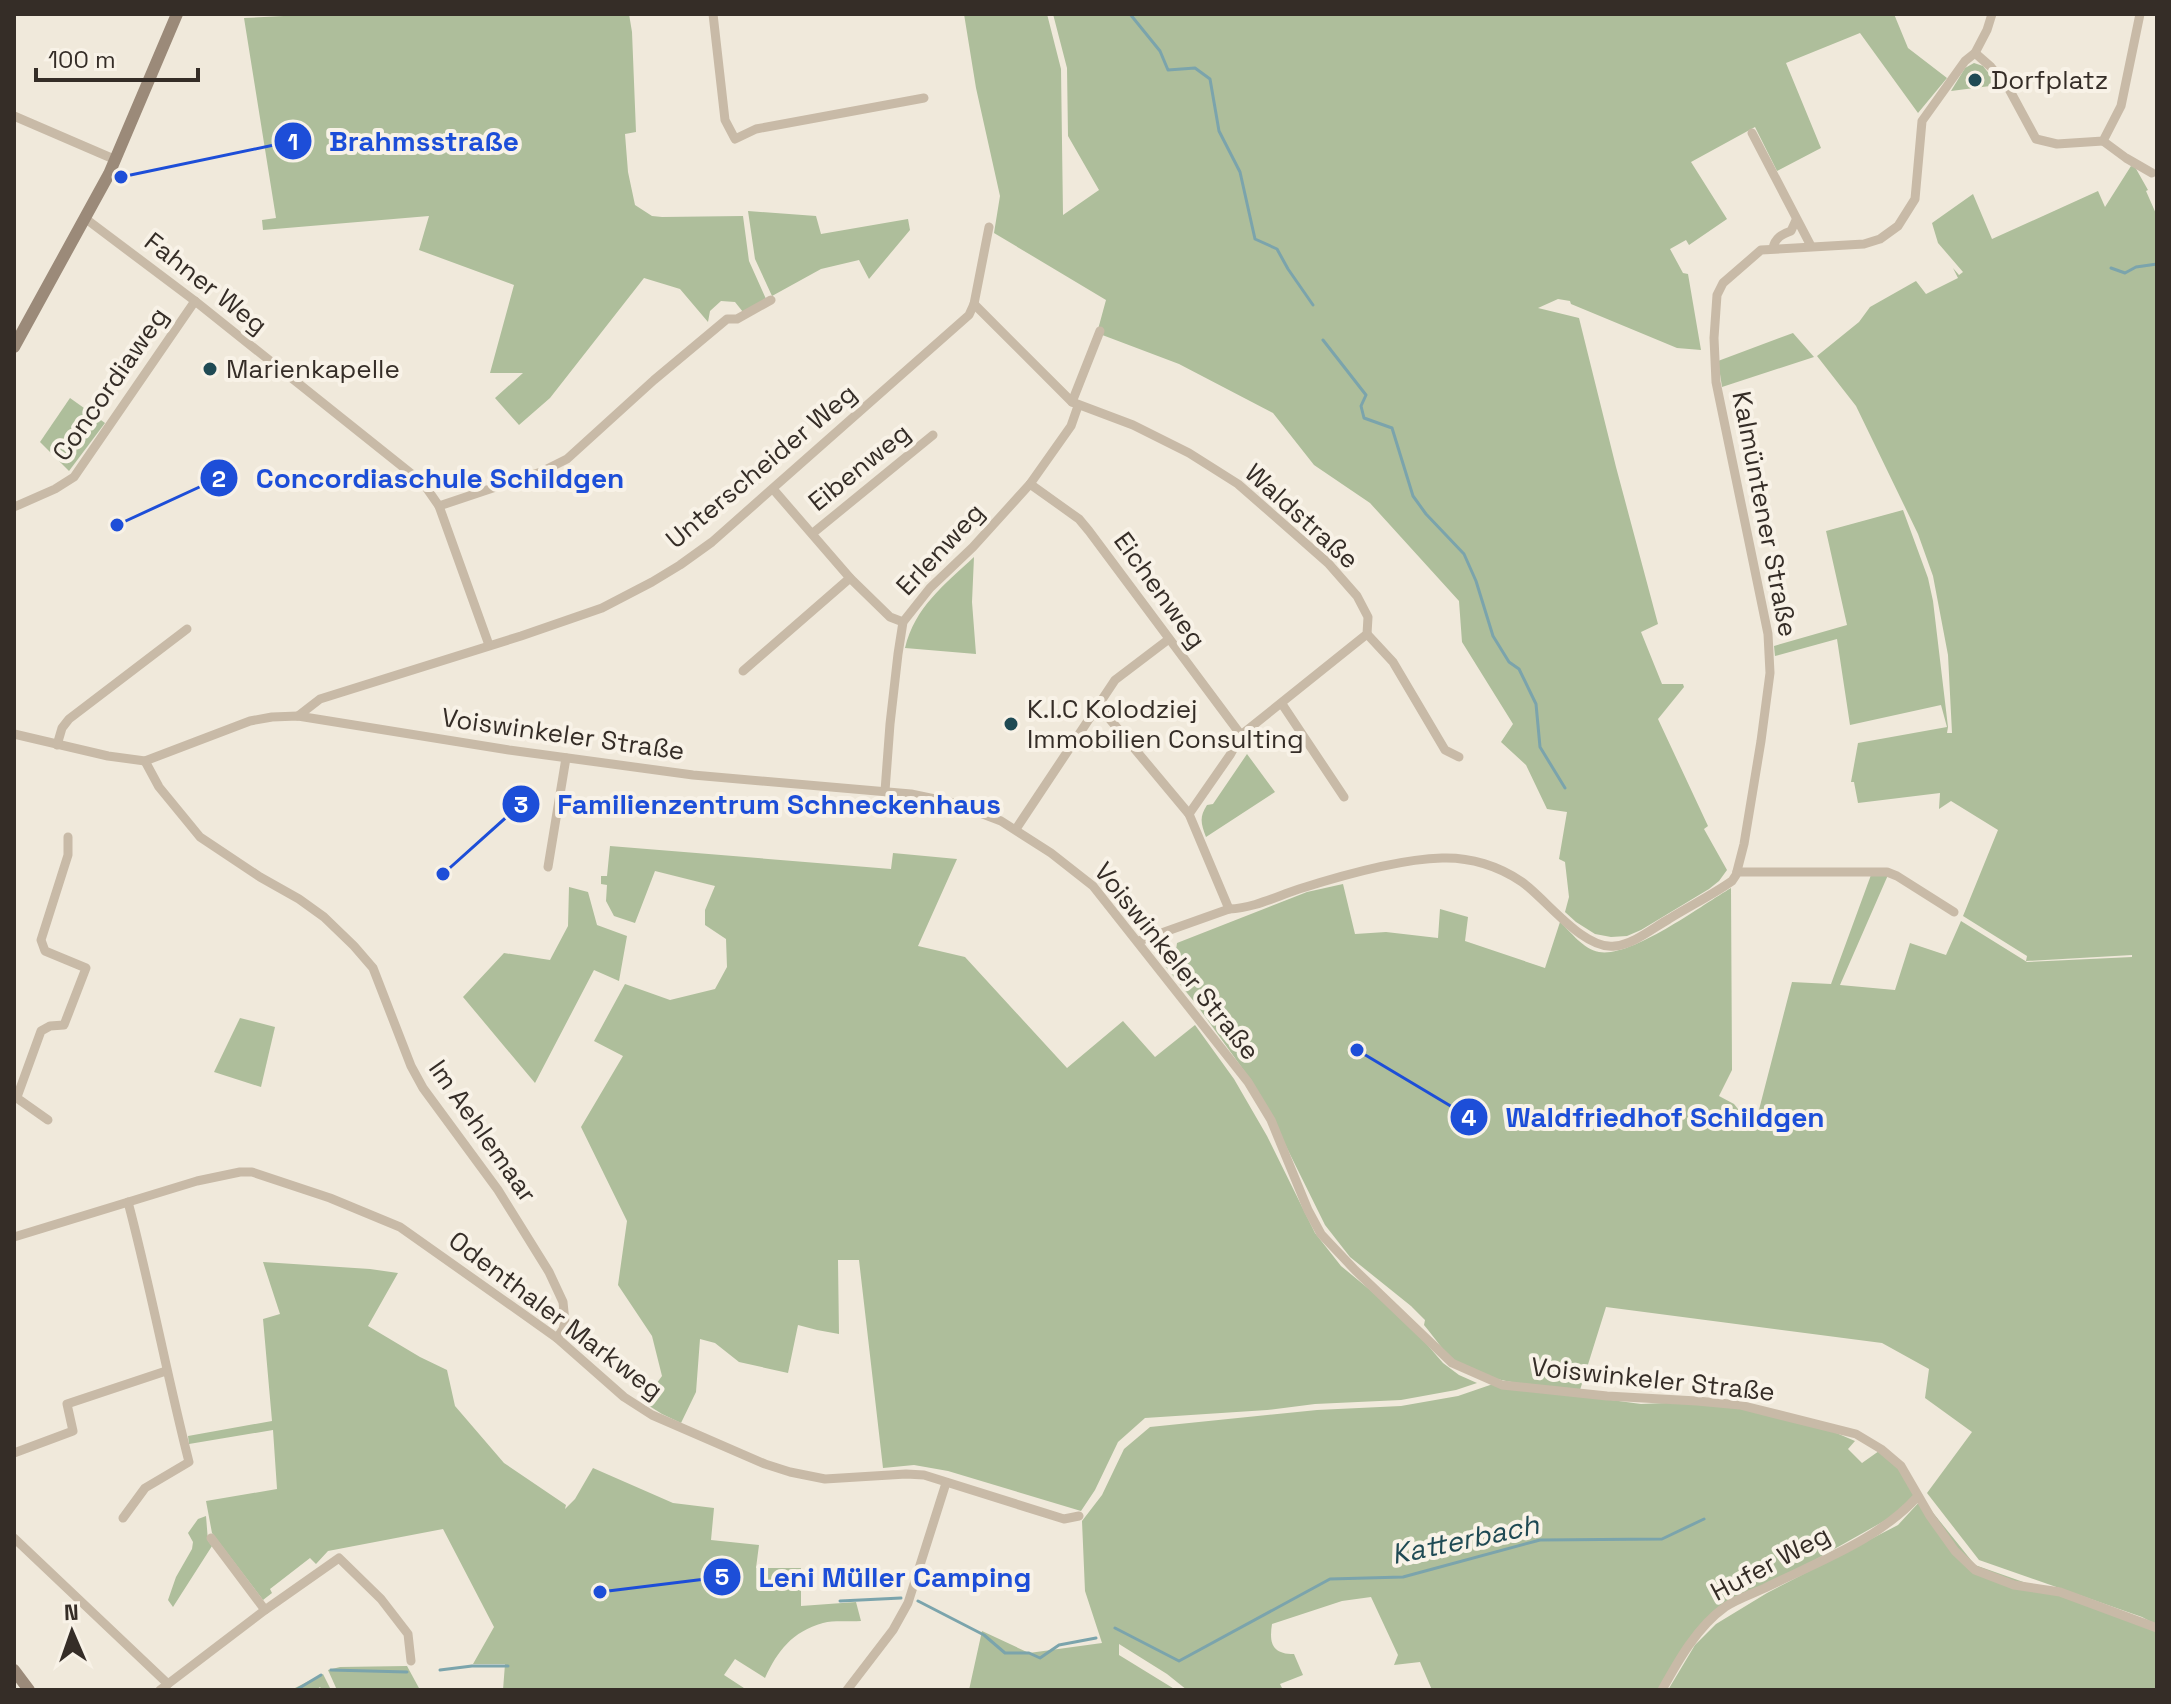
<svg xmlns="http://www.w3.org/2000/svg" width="2171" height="1704" font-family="'Space Grotesk',sans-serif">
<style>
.green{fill:#aebe9b}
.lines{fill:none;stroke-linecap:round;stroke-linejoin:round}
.stream{stroke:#7ba4ac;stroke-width:3}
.street{stroke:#c8baa7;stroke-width:9}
.secondary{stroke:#9b8a79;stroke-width:12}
.poi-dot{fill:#1f4a54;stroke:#f8f2e7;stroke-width:3}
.labels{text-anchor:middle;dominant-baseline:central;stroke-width:8;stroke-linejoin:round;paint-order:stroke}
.poi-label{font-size:26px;fill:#352d27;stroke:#f8f2e7;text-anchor:start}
.street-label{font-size:26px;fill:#352d27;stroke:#f8f2e7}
.water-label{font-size:28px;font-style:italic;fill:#1f4a54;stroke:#f8f2e7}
.leader{fill:none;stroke:#1d4ed8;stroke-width:3}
.callout-dot{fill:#1d4ed8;stroke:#f8f2e7;stroke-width:3}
.mark-label{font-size:24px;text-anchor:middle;font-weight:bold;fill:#fff}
.callout-label{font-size:28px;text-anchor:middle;font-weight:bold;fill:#1d4ed8;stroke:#f8f2e7;stroke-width:8;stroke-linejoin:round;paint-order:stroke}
</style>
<rect width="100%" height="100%" fill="#f0e9db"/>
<g class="green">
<path d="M323,14h306l3,18 4,100 -11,2 3,38 7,33 17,11 10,1 81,-1 6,45 17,38 -23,13 -8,-10 -14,-1 -11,10 -2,11 -28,-33 -36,-11 -94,120 -31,27 -24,-27 28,-25h-33l24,-88 -95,-35 10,-34 -166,14 -1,-10 14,-2 -32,-200z"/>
<path d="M964,14h83l14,55 2,146 36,-25 -31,-54 -1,-68 -14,-54h841l14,34 39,30 -29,35 -58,-80 -74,30 35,85 -44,23 -22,-44 -64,35 36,57 -38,26 -3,-5 -16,9 13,24 5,1 13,76 -24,-2 -106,-44 -1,-3 -12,-2 -20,9 41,10 37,149 42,157 -17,8 21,52h21l1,3 -26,32 50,107 -4,3 23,41 -8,11 -10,8 -68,41 -14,6 -16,1 -16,-3 -19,-12 -11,-10 4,-15 -4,-35 -6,-3 8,-47 -20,-3 -21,-44 -25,-23 12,-18 -51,-82 -3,-41 -89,-98 -56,-38 -41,-52 -94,-49 -82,-31 9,-33 -112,-67 6,-37 -24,-108z"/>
<path d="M1974,63l9,3 15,19 -47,6 14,-23z"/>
<path d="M2131,166l4,1 13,23 -2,1 11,25v1409l-15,-8 -163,-57 -52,-67 45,-61 -47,-34 4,-29 -47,-26 -276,-36 -26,83c-37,-5 -91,-5 -122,-27 -14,-10 -23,-25 -34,-38l1,-5 -14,-14 -61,-49 -25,-32 -47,-95 -33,-58 -49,-68 -31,-38 10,-9 2,-14 130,-51 36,-8 12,50 31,-2 52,6 2,-29 28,8 -3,24 80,27 15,-46c11,10 23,27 39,30 32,6 103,-47 132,-64l1,182 -13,26 15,8 20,25 38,-147 39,2 40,-109h17l-48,110 55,5 15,-47 36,12 15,-34 66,41 105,-5v-2l-106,6 1,-5 -64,-40 35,-86 -47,-29 -12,8 1,-16 -82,10 -4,-21h-3l7,-39 89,-16 -6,-22 -91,20 -13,-86 -62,17 -1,-10 73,-21 -21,-94 77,-21 25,68 5,23 15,126 -1,6h5l-4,-78 -15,-79 -15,-42 -62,-128 -39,-50 42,-34 11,-15 46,-26 10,13 32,-16 -5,-10 6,7 4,-3 -25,-29 -6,-20 41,-29 19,45 106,-48 7,16z"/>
<path d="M748,211l68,5 5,18 87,-15 2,11 -41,49 -10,-19 -38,9 -49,27 -17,-37z"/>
<path d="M1793,333l21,24 -92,30 -4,-26z"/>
<path d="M70,398l35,25 -36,48 -29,-29z"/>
<path d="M974,557l-2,45 4,52 -71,-6c10,-41 39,-63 69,-91z"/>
<path d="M1247,754l28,38 -69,45c-5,-13 -7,-20 1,-32l6,-1z"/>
<path d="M610,846l281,23 2,-16 64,6 -39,87 47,11 102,111 56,-47 32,36 40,-32 39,54 33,57 48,97 26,33 63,52 39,45 16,12 18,8 -21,7 -55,10 -86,4 -48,6 -122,8 -27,24 -23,48 -14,21 -133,-40 -34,-6 -31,3 -24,-208h-21l1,74 -22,-4 -19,-5 -10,48 -49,-11 -24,-19 -15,-4 -4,53 -15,31 -19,-9 -19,-12 19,-26 -10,-40 -34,-51 9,-64 -46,-94 42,-71 -29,-15 31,-57 45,16 45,-11 12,-22 -1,-28 -21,-14v-15l10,-24 -60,-15 -20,52 -21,-7 -8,-15 1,-16 -6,-1v-8h6z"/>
<path d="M569,887l19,5 9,33 30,11 -8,45 -25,-11 -59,113 -72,-86 41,-44 46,7 18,-34z"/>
<path d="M240,1018l35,9 -14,60 -47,-15z"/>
<path d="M263,1262l107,7 28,4 -30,53 52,31 27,13 8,36 49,57 62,42 -1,4 10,-10 18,-31 80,35 41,5 -3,32 48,5 -3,23h45v38l55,-4 5,19c-12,1 -27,-1 -38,2 -31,9 -45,27 -58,55l-30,-19 -11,16 23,15h-244l2,-26h-32l21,-37 -51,-98 -115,22 -12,13 -6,-6 -40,31 2,4 -9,7 -51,-67 -6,-32 71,-12 -4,-59 -84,14 -1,-8 84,-15 -9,-102 17,-5z"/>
<path d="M1493,1384l148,20 50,-2 53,5 90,25 21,9 -7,8 14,14 17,-12 23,17 17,25 -26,23 -181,102 -54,72h-226l-12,-28 -26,3 4,-10 -27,-58 -29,4 -70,23c-3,19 0,30 22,30l9,21 -23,9 3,6h-96l-20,-16 -48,-30v11l57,35h-207l13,-59 47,22 73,-10 -17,-52 -3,-70 20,-26 22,-46 26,-22 167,-17 84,-4 57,-10z"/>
<path d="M1922,1499l53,66 165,58 17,9v58h-489l27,-45 21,-21 51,-31 131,-68z"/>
<path d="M206,1516l2,25 4,5 -39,61 -5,-7 8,-23 16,-28 1,-7 -5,-9 10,-14z"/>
<path d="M407,1666l13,24h-83l-9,-20 12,-3z"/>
<path d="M323,1674l8,16h-9l-2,-3 -4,3h-25z"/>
</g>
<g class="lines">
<g class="stream">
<path d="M1130,14l30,37 8,19 27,-2 15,11 9,52 21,41 15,67 22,10 11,20 25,36"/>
<path d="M2111,268l14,5 11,-6 21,-3"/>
<path d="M1323,340l43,55 -5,11 3,12 28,10 21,68 13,18 38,40 12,27 17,55 16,26 10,7 17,35 4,43 25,41"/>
<path d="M840,1601l61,-3"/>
<path d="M918,1601l66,34 21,18h24l11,5 19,-13 37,-7"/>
<path d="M1115,1628l64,33 151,-82 73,-2 137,-37 122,-1 42,-20"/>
<path d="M331,1670l76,2"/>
<path d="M440,1670l32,-4h36"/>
<path d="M296,1690l25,-15"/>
</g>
<g class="street">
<path d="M713,14l12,106 10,19 21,-10 168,-31"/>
<path d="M1975,53l16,14 18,22 27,50 21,5 46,-3 18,-35 19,-92"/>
<path d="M14,116l102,44"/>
<path d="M1752,133l59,113"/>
<path d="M2103,141l23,17 26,15"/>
<path d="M86,219l109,82 228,182 16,23 50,139"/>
<path d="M1773,248c2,-10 9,-14 18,-17l5,-11"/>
<path d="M974,304l98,98 61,23 56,28 49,31 90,79 29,33 11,21 -1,17 -126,101 -11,20 -41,59 40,95"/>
<path d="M1072,402l28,-71"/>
<path d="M1030,484l49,35 10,12 152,204"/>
<path d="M773,489l77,89 40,39 13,5"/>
<path d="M439,506l102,-34 26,-13 87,-79 73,-61h10l34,-19"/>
<path d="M14,507l41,-18 19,-12 121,-176"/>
<path d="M813,533l120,-98"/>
<path d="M1367,634l26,28 52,88 14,7"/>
<path d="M743,671l107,-93"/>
<path d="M1282,704l62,93"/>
<path d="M1098,705l91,109"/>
<path d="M298,716l22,-17 201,-63 81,-28 50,-26 28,-17 32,-23 257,-227 5,-11 15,-77"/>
<path d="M14,734l94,22 37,5 105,-40 22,-4 26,-1 211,34 184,25 218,19 43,9 47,18 50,32 42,33 155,196 23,38 37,90 13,24 34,36 97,93 50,22 105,11 90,5 43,4 116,29 25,15 20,17 29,50 25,35 20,19 39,15 46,7 97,36"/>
<path d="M57,745l5,-17 7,-9 118,-90"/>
<path d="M145,761l14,26 41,50 60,40 39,22 25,18 30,29 19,22 38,98 12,22 75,102 51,82 14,30 2,20 -2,7 -6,9"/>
<path d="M885,791l5,-67 8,-70 5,-32 27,-34 43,-41 57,-63 41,-58 7,-20"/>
<path d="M1016,829l99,-149 54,-41"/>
<path d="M548,867l18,-109"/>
<path d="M1737,872h150l10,4 57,36"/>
<path d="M1139,941l90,-32c25,-1 46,-12 70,-20 41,-13 101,-30 143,-31 28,-1 57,8 80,24 24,17 62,69 93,64 19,-2 38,-18 54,-27 21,-13 43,-24 63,-38l4,-6 8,-31 17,-103 9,-68 -2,-39 -52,-252 -2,-44 3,-43 6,-12 38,-33 103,-6 16,-5 18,-13 17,-27 7,-78 43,-60 10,-8 12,-23 5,-16"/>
<path d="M14,1096l34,24"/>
<path d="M17,1097l24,-66 9,-5 14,-1 22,-57 -41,-17 -4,-11 27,-85v-18"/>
<path d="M14,1237l183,-56 43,-9h12l78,26 70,29 157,111 67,59 28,18 113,49 25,8 35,7 81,-5 18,1 140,44 15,-3"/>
<path d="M14,1453l59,-22 -6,-27 99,-33"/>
<path d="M123,1518l22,-30 44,-26c-22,-86 -38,-173 -61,-260"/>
<path d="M14,1538l154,146"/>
<path d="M211,1538l54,72"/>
<path d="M160,1690l105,-80 74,-52 42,41 27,35 3,27"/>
<path d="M847,1690l46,-60 15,-27 38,-120"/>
<path d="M1662,1690c16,-29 35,-63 63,-83 12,-8 27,-13 40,-19 52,-26 114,-48 153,-92"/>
</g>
<g class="secondary">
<path d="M14,347l95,-173 68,-160"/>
<path d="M14,1670l15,20"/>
</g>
</g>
<g class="poi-dot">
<circle cx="1975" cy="80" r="8"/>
<circle cx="210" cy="369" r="8"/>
<circle cx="1011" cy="724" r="8"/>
</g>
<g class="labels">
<g class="poi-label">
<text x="1991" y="80">Dorfplatz</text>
<text x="226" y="369">Marienkapelle</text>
<text x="1027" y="709">K.I.C Kolodziej<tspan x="1027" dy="30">Immobilien Consulting</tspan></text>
</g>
<g class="street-label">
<text transform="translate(206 283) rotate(38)">Fahner Weg</text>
<text transform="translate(110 384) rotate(-55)">Concordiaweg</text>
<text transform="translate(761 466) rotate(-40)">Unterscheider Weg</text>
<text transform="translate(859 467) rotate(-39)">Eibenweg</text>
<text transform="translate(1765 514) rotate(79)">Kalmüntener Straße</text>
<text transform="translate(1302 516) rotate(42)">Waldstraße</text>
<text transform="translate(940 549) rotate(-47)">Erlenweg</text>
<text transform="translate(1160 590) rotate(54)">Eichenweg</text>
<text transform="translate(563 734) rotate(8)">Voiswinkeler Straße</text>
<text transform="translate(1177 961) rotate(51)">Voiswinkeler Straße</text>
<text transform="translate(483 1131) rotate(55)">Im Aehlemaar</text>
<text transform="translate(556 1315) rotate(37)">Odenthaler Markweg</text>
<text transform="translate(1653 1379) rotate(6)">Voiswinkeler Straße</text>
<text transform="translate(1770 1563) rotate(-28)">Hufer Weg</text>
</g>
<g class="water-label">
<text transform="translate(1465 1539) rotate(-12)">Katterbach</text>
</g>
</g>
<path class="leader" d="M121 177L293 141M117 525L219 478M443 874L521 804M1357 1050L1469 1117M600 1592L722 1577"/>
<g class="callout-dot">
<circle cx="121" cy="177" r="8"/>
<circle cx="117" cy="525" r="8"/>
<circle cx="443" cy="874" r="8"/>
<circle cx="1357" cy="1050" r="8"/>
<circle cx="600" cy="1592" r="8"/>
<circle cx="293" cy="141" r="20"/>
<circle cx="219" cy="478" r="20"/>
<circle cx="521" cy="804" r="20"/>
<circle cx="1469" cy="1117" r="20"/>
<circle cx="722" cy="1577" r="20"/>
</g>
<g class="mark-label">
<text x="293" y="150">1</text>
<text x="219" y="487">2</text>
<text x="521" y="813">3</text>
<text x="1469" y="1126">4</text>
<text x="722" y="1585">5</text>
</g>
<g class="callout-label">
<text x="424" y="151">Brahmsstraße</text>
<text x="440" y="488">Concordiaschule Schildgen</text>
<text x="779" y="814">Familienzentrum Schneckenhaus</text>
<text x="1665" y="1127">Waldfriedhof Schildgen</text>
<text x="895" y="1587">Leni Müller Camping</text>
</g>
<rect width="2171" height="1704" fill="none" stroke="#352d27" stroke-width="32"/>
<g transform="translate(72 1632) rotate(358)" stroke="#f8f2e7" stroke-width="6" paint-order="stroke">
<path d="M0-6L14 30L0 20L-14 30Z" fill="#352d27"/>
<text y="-12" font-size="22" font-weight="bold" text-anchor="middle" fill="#352d27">N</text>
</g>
<path d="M36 68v12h162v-12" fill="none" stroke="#352d27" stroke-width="4"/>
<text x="48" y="68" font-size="24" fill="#352d27" stroke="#f8f2e7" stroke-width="6" paint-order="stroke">100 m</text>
</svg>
